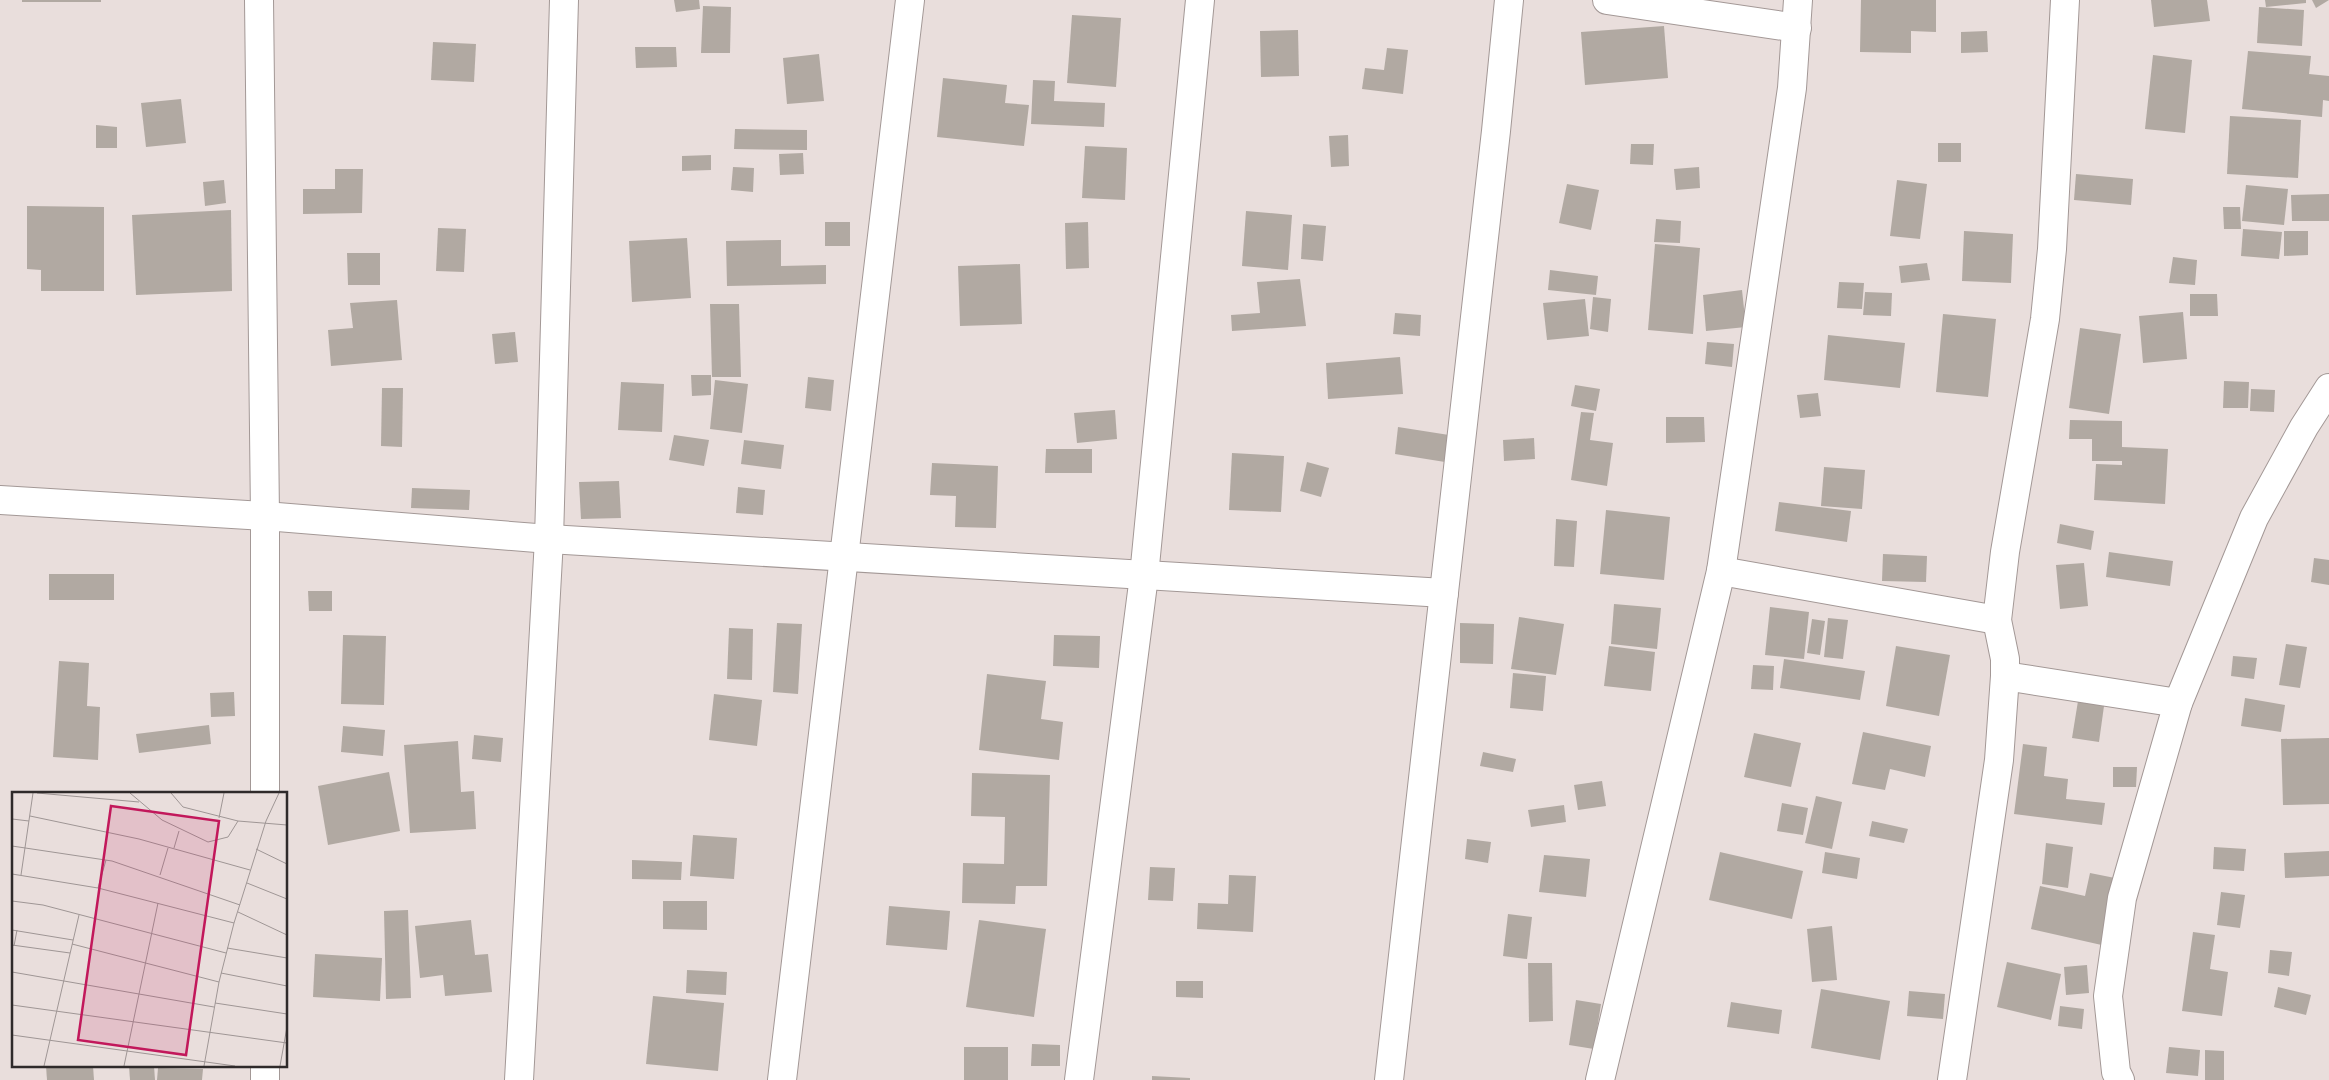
<svg xmlns="http://www.w3.org/2000/svg" width="2329" height="1080" font-family="'Source Serif 4',serif">
<style>
.building{fill:#b1a9a2}
.lines{fill:none;stroke-linecap:round;stroke-linejoin:round}
.minor-casing{stroke:#a39896;stroke-width:30}
.minor{stroke:#fff;stroke-width:28}
.inset-road{fill:none;stroke:#9f9695;stroke-width:1}
.view{fill:#c2185b;fill-opacity:0.15;stroke:#c2185b;stroke-width:2.5}
.inset-edge{fill:none;stroke:#2f2a2a;stroke-width:2.5}
</style>
<rect width="100%" height="100%" fill="#e9dedc"/>
<g class="building">
<rect x="22" y="0" width="79" height="2"/>
<path d="M674,0h25l1,9 -24,3z"/>
<path d="M1861,0h75v32l-25,-1v22l-51,-1z"/>
<path d="M2151,0h56l3,21 -56,6z"/>
<path d="M2265,0h41v3l-40,4z"/>
<path d="M2312,0h17l-13,8z"/>
<path d="M703,6l28,1 -1,46h-29z"/>
<path d="M2259,7l45,3 -2,36 -45,-3z"/>
<path d="M1072,15l49,3 -5,69 -49,-4z"/>
<path d="M1664,26l4,52 -83,7 -4,-53z"/>
<path d="M1298,30l1,46 -38,1 -1,-46z"/>
<path d="M1987,31l1,21 -27,1v-21z"/>
<path d="M433,42l43,2 -2,38 -43,-2z"/>
<path d="M635,47h41l1,20 -41,1z"/>
<path d="M1387,48l21,2 -5,44 -41,-5 3,-21 19,2z"/>
<path d="M2248,51l63,5 -2,18 20,2v25l-6,-1 -1,17 -80,-8z"/>
<path d="M819,54l5,47 -37,3 -4,-46z"/>
<path d="M2153,55l39,5 -7,73 -40,-4z"/>
<path d="M943,78l64,7 -2,18 24,2 -5,41 -87,-9z"/>
<path d="M1033,80l22,1 -1,20 51,2 -1,24 -73,-3z"/>
<path d="M181,99l5,44 -40,4 -5,-44z"/>
<path d="M2230,116l71,4 -3,58 -71,-4z"/>
<path d="M96,125l21,2v21h-21z"/>
<path d="M735,129l72,1v20l-73,-1z"/>
<path d="M1348,135l1,31 -18,1 -2,-31z"/>
<rect x="1938" y="143" width="23" height="19"/>
<path d="M1631,144h23l-1,21 -23,-1z"/>
<path d="M1085,146l42,2 -2,52 -43,-2z"/>
<path d="M803,153l1,21 -24,1 -1,-21z"/>
<path d="M711,155v15l-29,1v-15z"/>
<path d="M733,167l21,1 -1,24 -22,-2z"/>
<path d="M1699,167l1,21 -24,2 -2,-21z"/>
<path d="M335,169h28l-1,44 -59,1v-25h32z"/>
<path d="M2076,174l57,5 -2,26 -57,-5z"/>
<path d="M224,180l2,23 -21,3 -2,-24z"/>
<path d="M1897,180l30,4 -7,55 -30,-3z"/>
<path d="M1567,184l32,6 -8,40 -32,-7z"/>
<path d="M2246,185l42,4 -4,36 -42,-4z"/>
<path d="M2329,194v27h-37l-1,-26z"/>
<path d="M27,206l77,1v84h-63v-21l-14,-1z"/>
<path d="M2223,207h17l1,22h-17z"/>
<path d="M231,210l1,81 -96,4 -4,-80z"/>
<path d="M1246,211l46,4 -4,55 -46,-4z"/>
<path d="M1656,219l25,2 -1,22 -26,-1z"/>
<rect x="825" y="222" width="25" height="24"/>
<path d="M1088,222l1,46 -23,1 -1,-46z"/>
<path d="M1303,224l23,2 -3,35 -22,-2z"/>
<path d="M438,228l28,1 -2,43 -28,-1z"/>
<path d="M2243,229l39,3 -3,27 -38,-3z"/>
<path d="M1964,231l49,3 -2,49 -49,-2z"/>
<path d="M2284,231h24v24l-24,1z"/>
<path d="M687,238l4,60 -59,4 -3,-61z"/>
<path d="M781,240v26l45,-1v19l-99,2 -1,-45z"/>
<path d="M1655,244l45,4 -7,86 -45,-4z"/>
<path d="M347,253h33v32h-32z"/>
<path d="M2173,257l24,3 -2,25 -26,-2z"/>
<path d="M1927,263l3,17 -29,3 -2,-17z"/>
<path d="M1020,264l2,60 -62,2 -2,-60z"/>
<path d="M1550,270l48,6 -2,19 -48,-5z"/>
<path d="M1300,279l6,47 -74,5 -1,-16 29,-2 -3,-31z"/>
<path d="M1839,282l25,1 -2,26 -25,-1z"/>
<path d="M1742,290l4,37 -40,4 -3,-36z"/>
<path d="M1865,292l27,1 -1,23 -28,-1z"/>
<path d="M2190,294h27l1,22h-28z"/>
<path d="M1593,297l18,2 -3,33 -18,-3z"/>
<path d="M1585,299l4,37 -42,4 -4,-37z"/>
<path d="M397,300l5,60 -71,6 -3,-36 25,-2 -3,-25z"/>
<path d="M710,304h29l2,73h-29z"/>
<path d="M2183,312l4,47 -44,4 -4,-47z"/>
<path d="M1395,313l26,2 -1,21 -27,-2z"/>
<path d="M1943,314l53,5 -8,78 -52,-5z"/>
<path d="M2080,328l41,6 -12,80 -40,-6z"/>
<path d="M515,332l3,30 -23,2 -3,-30z"/>
<path d="M1828,335l77,8 -5,45 -76,-8z"/>
<path d="M1707,342l27,2 -2,23 -27,-3z"/>
<path d="M1400,357l3,37 -75,5 -2,-36z"/>
<path d="M691,375h20v20l-19,1z"/>
<path d="M808,377l26,3 -3,31 -26,-3z"/>
<path d="M715,380l33,4 -6,49 -32,-4z"/>
<path d="M2224,381l25,1 -1,26h-25z"/>
<path d="M621,382l43,2 -2,48 -44,-2z"/>
<path d="M1575,385l25,4 -4,22 -25,-5z"/>
<path d="M382,388h21l-1,59 -21,-1z"/>
<path d="M2251,389l24,1 -1,22 -24,-1z"/>
<path d="M1818,393l3,23 -21,2 -3,-23z"/>
<path d="M1115,410l2,29 -40,4 -3,-30z"/>
<path d="M1581,412l13,1 -4,27 23,3 -6,43 -36,-6z"/>
<path d="M1666,417h38l1,25 -39,1z"/>
<path d="M2070,420l52,1v26l46,2 -3,55 -71,-4 2,-36 26,1v-4h-30v-22h-23z"/>
<path d="M1398,427l51,8 -4,27 -50,-8z"/>
<path d="M674,435l35,5 -5,26 -35,-6z"/>
<path d="M1534,438l1,21 -31,2 -1,-21z"/>
<path d="M744,440l40,5 -3,24 -40,-5z"/>
<path d="M1046,449h46v24h-47z"/>
<path d="M1232,453l52,3 -3,56 -52,-2z"/>
<path d="M1307,462l22,6 -8,29 -21,-6z"/>
<path d="M932,463l66,3 -2,62 -41,-1 1,-31 -26,-1z"/>
<path d="M1824,467l41,3 -3,39 -41,-3z"/>
<path d="M619,481l2,37 -40,1 -2,-37z"/>
<path d="M738,487l27,3 -2,25 -27,-2z"/>
<path d="M412,488l58,2 -1,20 -58,-2z"/>
<path d="M1779,502l72,9 -4,31 -72,-11z"/>
<path d="M1606,510l64,7 -6,63 -64,-6z"/>
<path d="M1556,519l21,2 -3,46 -20,-1z"/>
<path d="M2060,524l34,7 -3,19 -34,-7z"/>
<path d="M2109,552l64,9 -3,25 -64,-9z"/>
<path d="M1883,554l44,2 -1,26 -44,-1z"/>
<path d="M2314,558l15,2v25l-18,-3z"/>
<path d="M2084,563l4,43 -28,3 -4,-44z"/>
<rect x="49" y="574" width="65" height="26"/>
<path d="M308,591h24v20h-23z"/>
<path d="M1614,604l47,4 -4,41 -46,-5z"/>
<path d="M1770,607l39,5 -5,47 -39,-4z"/>
<path d="M1519,617l45,7 -8,51 -45,-6z"/>
<path d="M1828,618l20,2 -5,39 -19,-2z"/>
<path d="M1812,619l13,2 -5,34 -13,-2z"/>
<path d="M777,623l25,1 -4,70 -25,-2z"/>
<path d="M1460,623l34,1 -1,40 -33,-1z"/>
<path d="M729,628l24,1 -1,51 -25,-1z"/>
<path d="M343,635l43,1 -2,69 -43,-1z"/>
<path d="M1054,635l46,1 -1,32 -46,-2z"/>
<path d="M2286,644l21,3 -7,41 -21,-3z"/>
<path d="M1609,646l46,6 -4,39 -47,-5z"/>
<path d="M1896,646l54,9 -11,61 -53,-10z"/>
<path d="M2233,656l24,2 -3,21 -23,-3z"/>
<path d="M1784,659l81,12 -5,29 -80,-12z"/>
<path d="M59,661l30,2 -2,43 13,1 -2,53 -45,-3z"/>
<path d="M1753,665l21,1 -1,24 -22,-1z"/>
<path d="M1513,673l33,3 -3,35 -33,-3z"/>
<path d="M987,674l59,7 -5,38 22,3 -4,38 -80,-10z"/>
<path d="M234,692l1,24 -24,1 -1,-24z"/>
<path d="M714,694l48,6 -5,46 -48,-6z"/>
<path d="M2245,698l40,7 -4,27 -40,-6z"/>
<path d="M2078,701l26,5 -5,36 -27,-4z"/>
<path d="M209,725l2,19 -72,9 -3,-19z"/>
<path d="M343,726l42,4 -2,26 -42,-4z"/>
<path d="M1863,732l68,14 -6,31 -35,-8 -5,21 -33,-6z"/>
<path d="M1754,733l47,10 -10,44 -47,-10z"/>
<path d="M474,735l29,3 -2,24 -29,-3z"/>
<path d="M2329,738v66l-46,1 -2,-66z"/>
<path d="M458,741l3,51 13,-1 2,38 -66,4 -6,-88z"/>
<path d="M2023,744l24,3 -3,29 24,3 -2,20 39,4 -3,22 -88,-11z"/>
<path d="M1483,752l33,7 -3,13 -33,-6z"/>
<path d="M2113,767h24l-1,20h-23z"/>
<path d="M389,772l11,59 -72,14 -10,-59z"/>
<path d="M972,773l78,2 -3,111h-31l-1,18 -53,-1 1,-40 41,1 1,-47 -34,-1z"/>
<path d="M1602,781l4,25 -28,4 -4,-25z"/>
<path d="M1816,796l26,6 -10,47 -27,-6z"/>
<path d="M1782,803l26,5 -5,27 -26,-4z"/>
<path d="M1564,805l2,17 -35,5 -3,-17z"/>
<path d="M1872,821l36,8 -4,14 -35,-7z"/>
<path d="M693,835l44,3 -3,41 -44,-3z"/>
<path d="M1467,839l24,3 -3,21 -23,-4z"/>
<path d="M2046,843l27,4 -5,41 -26,-4z"/>
<path d="M2214,847l32,2 -2,22 -31,-2z"/>
<path d="M2329,851v25l-44,2 -1,-25z"/>
<path d="M1720,852l83,19 -11,48 -83,-19z"/>
<path d="M1825,852l35,6 -3,21 -35,-6z"/>
<path d="M1544,855l46,4 -4,38 -47,-5z"/>
<path d="M632,860l50,2 -1,18 -49,-1z"/>
<path d="M1150,867l25,1 -2,33 -25,-1z"/>
<path d="M2090,873l30,6 -14,67 -75,-17 9,-43 45,10z"/>
<path d="M1229,875l27,1 -3,56 -56,-3 1,-26 30,1z"/>
<path d="M2221,892l24,3 -5,33 -23,-3z"/>
<path d="M663,901h44v29l-44,-1z"/>
<path d="M889,906l61,5 -3,39 -61,-5z"/>
<path d="M408,910l3,88 -25,1 -2,-88z"/>
<path d="M1508,914l24,3 -5,42 -24,-3z"/>
<path d="M471,920l4,35 13,-1 4,38 -47,4 -2,-21 -23,3 -5,-52z"/>
<path d="M979,920l67,9 -12,88 -68,-10z"/>
<path d="M1832,926l5,54 -25,2 -5,-53z"/>
<path d="M2193,932l22,3 -5,34 18,3 -6,44 -40,-5z"/>
<path d="M2270,950l22,2 -3,24 -21,-3z"/>
<path d="M315,954l67,4 -2,43 -67,-4z"/>
<path d="M2007,962l54,12 -10,46 -54,-13z"/>
<path d="M1528,963h24l1,58 -24,1z"/>
<path d="M2087,965l2,28 -23,2 -2,-28z"/>
<path d="M687,970l40,2 -1,23 -40,-2z"/>
<path d="M1176,981h27v17l-27,-1z"/>
<path d="M2278,987l33,8 -5,20 -32,-8z"/>
<path d="M1821,989l69,12 -10,59 -69,-12z"/>
<path d="M1909,991l36,3 -2,25 -36,-3z"/>
<path d="M653,996l71,7 -6,68 -72,-7z"/>
<path d="M1576,1000l25,4 -7,45 -25,-4z"/>
<path d="M1731,1002l51,8 -3,24 -52,-7z"/>
<path d="M2060,1006l24,3 -2,20 -24,-3z"/>
<path d="M1032,1044l28,1v21h-29z"/>
<rect x="964" y="1047" width="44" height="33"/>
<path d="M2169,1047l31,3 -2,26 -32,-3z"/>
<path d="M2205,1050l19,1v29h-19z"/>
<path d="M46,1066h47l1,14h-47z"/>
<path d="M129,1066h25l1,14h-25z"/>
<path d="M158,1068l45,1 -1,11h-45z"/>
<path d="M1152,1076l38,2v2h-38z"/>
</g>
<g class="lines">
<defs>
<g id="minor">
<path d="M259,0l6,516v278"/>
<path d="M1607,0l190,28"/>
<path d="M0,500l265,16 284,23 895,54"/>
<path d="M1721,571l276,49"/>
<path d="M2005,676l173,27"/>
<path d="M265,1066v14"/>
<path d="M519,1080l30,-541 15,-539"/>
<path d="M782,1080l128,-1080"/>
<path d="M1079,1080l65,-504 56,-576"/>
<path d="M1389,1080l107,-949 13,-131"/>
<path d="M1600,1080l121,-509 71,-483 6,-88"/>
<path d="M1952,1080l47,-320 6,-84v-17l-8,-39 8,-68 40,-233 7,-70 13,-249"/>
<path d="M2120,1080l-4,-8 -8,-76 14,-98 56,-195 76,-185 50,-91 25,-39"/>
</g>
</defs>
<use href="#minor" class="minor-casing"/>
<use href="#minor" class="minor"/>
</g>
<g transform="translate(12 792)">
<rect width="275" height="275" fill="#e9dedc"/>
<path class="inset-road" d="M25,1l102,9M118,1l32,27 46,22 20,-5 10,-16 49,4M159,1l12,14 55,14M18,24l109,23 111,31M207,26l5,-25M0,27l17,2M0,54l100,15 128,44M162,56l5,-17M244,57l31,15M0,82l86,14 136,35M9,83l12,-82M148,83l8,-27M235,91l40,16M86,96l8,-28M0,109l31,4 183,48M226,120l49,23M0,138l61,10M60,152l147,38M0,153l58,8M2,154l3,-16M215,156l60,10M0,180l202,35M209,181l66,13M203,211l72,11M0,213l275,38M0,243l223,31M32,274l35,-151M112,274l34,-163M192,274l15,-84 15,-59 32,-102 13,-28M268,274l7,-39"/>
<path class="view" d="M99,14l108,15 -33,234 -108,-15z"/>
<rect width="275" height="275" class="inset-edge"/>
</g>
</svg>
